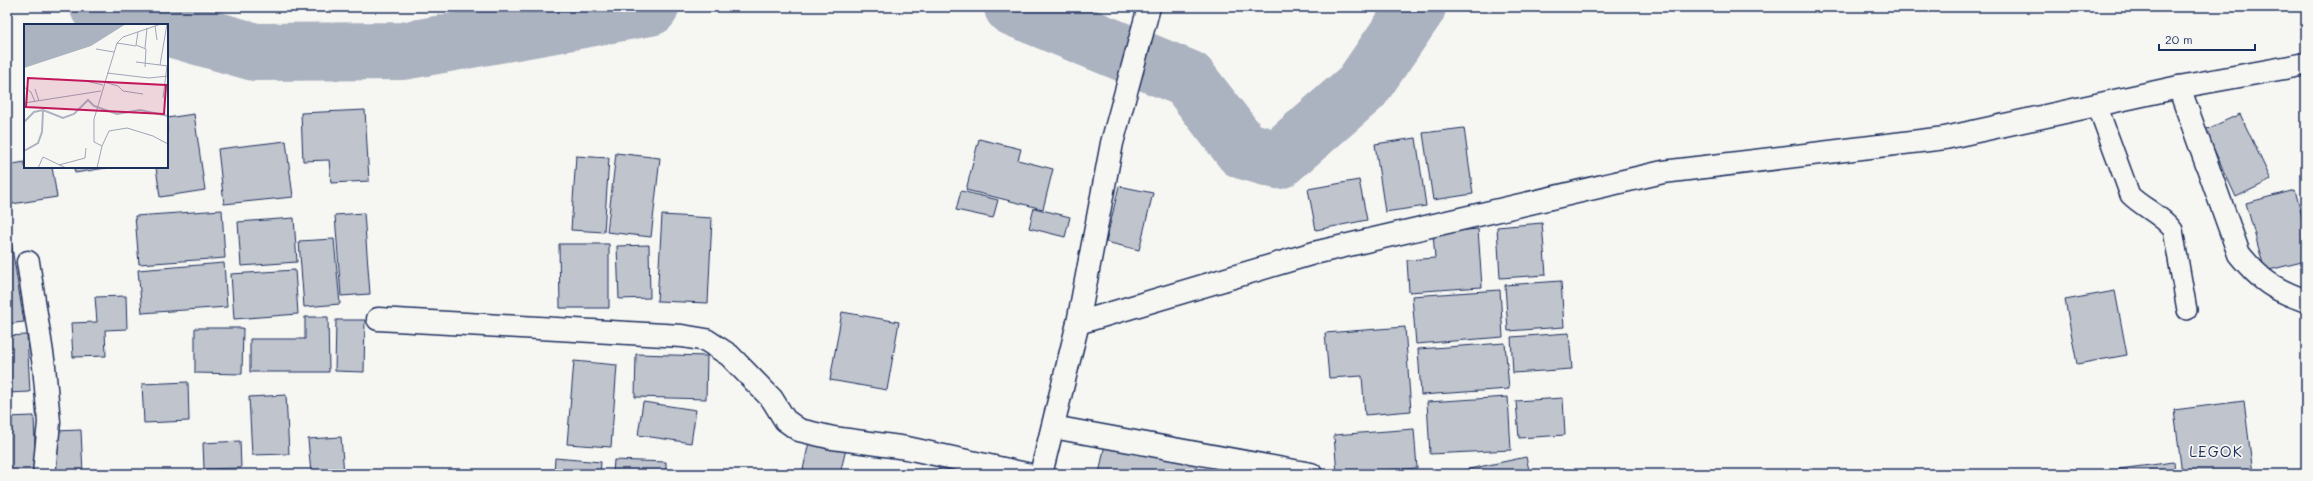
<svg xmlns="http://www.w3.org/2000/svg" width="2313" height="481" font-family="Mali,sans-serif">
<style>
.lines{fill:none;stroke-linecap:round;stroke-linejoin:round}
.river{stroke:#abb2c0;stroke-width:58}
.building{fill:#c0c4cd;stroke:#1b2f5e}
.service-casing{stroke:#1b2f5e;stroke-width:22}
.minor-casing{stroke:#1b2f5e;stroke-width:25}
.service{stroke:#f6f6f2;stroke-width:19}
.minor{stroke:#f6f6f2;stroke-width:22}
.labels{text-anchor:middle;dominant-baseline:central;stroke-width:3.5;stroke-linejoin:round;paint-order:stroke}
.quarter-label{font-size:15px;letter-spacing:1px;fill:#1b2f5e;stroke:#f6f6f2}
.inset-river{fill:none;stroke:#abb2c0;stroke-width:2}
.inset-road{fill:none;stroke:#9ea6b7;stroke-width:1}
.view{fill:#c2185b;fill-opacity:0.15;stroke:#c2185b;stroke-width:2}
.inset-edge{fill:none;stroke:#1b2f5e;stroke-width:2}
</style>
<rect width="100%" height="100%" fill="#f6f6f2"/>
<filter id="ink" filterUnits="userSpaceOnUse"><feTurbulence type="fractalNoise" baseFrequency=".025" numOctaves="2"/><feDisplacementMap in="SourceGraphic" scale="8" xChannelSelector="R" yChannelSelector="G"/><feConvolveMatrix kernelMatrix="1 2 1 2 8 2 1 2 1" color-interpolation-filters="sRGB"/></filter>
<g filter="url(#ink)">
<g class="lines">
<g class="river">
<path d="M99,7l63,18"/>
<path d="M1013,7l175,72 55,71 35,10 84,-73 55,-80"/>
<path d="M167,27l88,25 148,-1 247,-44"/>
</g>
</g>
<g class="building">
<path d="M365,110l4,71 -38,2 -2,-23 -26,1 -2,-48z"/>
<path d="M194,114l11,76 -45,7 -4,-30h11v-49z"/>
<path d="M2240,114l31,66 -35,17 -31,-67z"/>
<path d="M1464,128l9,66 -40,6 -10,-67z"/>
<path d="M1416,138l10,68 -41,6 -10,-68z"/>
<path d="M979,139l42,10 -3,11 35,9 -10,40 -77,-19z"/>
<path d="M286,141l7,56 -69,7 -6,-55z"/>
<path d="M616,153l44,5 -9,79 -44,-5z"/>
<path d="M576,156l33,2 -5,74 -33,-2z"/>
<path d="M25,162v5h27l5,30 -45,7 -5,-39z"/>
<path d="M74,167h37l-36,6z"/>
<path d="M1359,180l8,40 -51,10 -8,-41z"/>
<path d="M1119,186l34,7 -14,57 -33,-8z"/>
<path d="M2295,190l11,42v29l-41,10 -19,-68z"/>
<path d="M961,191l37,9 -5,18 -37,-8z"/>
<path d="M1034,208l36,9 -5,20 -36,-9z"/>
<path d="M222,210l3,48 -86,6 -4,-48z"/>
<path d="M364,213l6,81 -29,2 -6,-81z"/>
<path d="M662,215l50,3 -4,85 -51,-2z"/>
<path d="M294,218l3,44 -56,4 -3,-44z"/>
<path d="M1542,223l4,52 -46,3 -3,-51z"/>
<path d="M1478,229l4,58 -73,5 -2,-32 28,-2 -2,-25z"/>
<path d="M334,239l6,65 -36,3 -5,-66z"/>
<path d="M11,241l13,81 -17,2v-82z"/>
<path d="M559,244h50v64h-49z"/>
<path d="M649,245l1,53 -31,1 -2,-53z"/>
<path d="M224,263l3,44 -85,6 -4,-43z"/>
<path d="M295,270l3,44 -64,5 -3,-45z"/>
<path d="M1561,281l3,46 -56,4 -3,-46z"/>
<path d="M1500,290l3,47 -87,7 -4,-48z"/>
<path d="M2115,291l12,64 -50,9 -12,-64z"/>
<path d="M126,296l1,33 -22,1 1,26 -33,1 -2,-34 26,-1 -2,-25z"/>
<path d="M842,312l57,10 -12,68 -57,-10z"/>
<path d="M305,317h23l1,55h-79v-33h55z"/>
<path d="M336,320h29l-1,52 -29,-1z"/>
<path d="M1405,327l6,84 -46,4 -3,-39 -33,2 -4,-45z"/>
<path d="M195,328h48l-1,46 -47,-1z"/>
<path d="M1569,333l3,36 -59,4 -2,-36z"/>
<path d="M27,335l3,57 -23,1v-57z"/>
<path d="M1505,343l4,46 -88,6 -3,-46z"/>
<path d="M636,354l71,2 -1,43 -71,-2z"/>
<path d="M574,361l43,4 -6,82 -44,-3z"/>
<path d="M188,382l1,39 -45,2 -2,-39z"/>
<path d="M286,395l3,59 -37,1 -3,-58z"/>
<path d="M1508,397l3,53 -81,4 -3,-52z"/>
<path d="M1563,398l2,37 -46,3 -3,-37z"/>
<path d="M2244,401l9,73h-71l-8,-64z"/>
<path d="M643,402l53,8 -5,33 -53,-8z"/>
<path d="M34,416l2,58h-29v-57z"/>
<path d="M1414,429l3,39 -80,6 -3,-39z"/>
<path d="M81,430l2,44h-27l-1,-43z"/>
<path d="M341,437l3,37h-33l-3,-35z"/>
<path d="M1106,439l93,16 -3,19h-97z"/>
<path d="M240,441l1,27 -37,1 -1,-26z"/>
<path d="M809,442l37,7 -6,25h-38z"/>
<path d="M942,457l65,17h-69z"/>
<path d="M1526,457l4,17h-84z"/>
<path d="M555,458l46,4 -1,12h-46z"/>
<path d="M614,460l52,2v12h-53z"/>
<path d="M2174,462l1,12h-55l-1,-5z"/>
</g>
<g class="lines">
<defs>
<path id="service" d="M2097,105l33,90c13,13 32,20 43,35l14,80"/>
<g id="minor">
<path d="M2179,87l60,167c22,27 34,35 67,47"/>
<path d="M28,262l16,104 5,56 -5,52"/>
<path d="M378,319l304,17 24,4 23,15 43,44 13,21 14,10 34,8 74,10 119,26"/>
<path d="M1078,323l236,-70 349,-81 282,-34 234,-51 127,-23"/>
<path d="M1053,427l258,47"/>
<path d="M1041,474l37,-151 34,-180 37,-136"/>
</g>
</defs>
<use href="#service" class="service-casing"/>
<use href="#minor" class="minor-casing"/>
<use href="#service" class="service"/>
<use href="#minor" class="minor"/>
</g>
</g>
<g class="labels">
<g class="quarter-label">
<text x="2216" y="451">LEGOK</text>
</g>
</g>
<g transform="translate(24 24)">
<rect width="144" height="144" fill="#f6f6f2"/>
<path d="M0,0h102l-35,22 -67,22z" fill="#abb2c0"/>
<path class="inset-river" d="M0,98l10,-10 9,-2 20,8 11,-4 14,-14 6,6 23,8 23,-4 28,6M0,127l14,-8 4,-11 1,-22"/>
<path class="inset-road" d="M131,2l2,14M114,8l-2,13 10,4 -1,18M93,19l19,3M121,24l2,-20M72,25l18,3M112,38l32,4M136,41l7,-41M83,49l42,5 19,-2M62,57l17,4M80,58l14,4 5,5 20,3M0,63l7,5 4,10M11,65l4,12M139,74l4,-32M0,79l77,-12M78,122l-8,-4v-23l23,-76 6,-6 38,-13M35,141l26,-7 1,-10M14,144l5,-11 23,11M73,144l5,-22 7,-15 18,-3 26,8 15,8"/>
<path class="view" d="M4,54l138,7 -2,29 -138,-7z"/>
<rect width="144" height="144" class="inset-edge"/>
</g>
<rect width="2313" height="481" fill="none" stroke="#f6f6f2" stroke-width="24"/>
<rect x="12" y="12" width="2289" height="457" fill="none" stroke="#1b2f5e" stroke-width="1.5" filter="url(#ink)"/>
<path d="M2159 44v6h96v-6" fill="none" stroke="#1b2f5e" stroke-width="2"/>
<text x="2165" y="44" font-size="12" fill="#1b2f5e" stroke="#f6f6f2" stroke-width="3" paint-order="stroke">20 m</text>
</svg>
